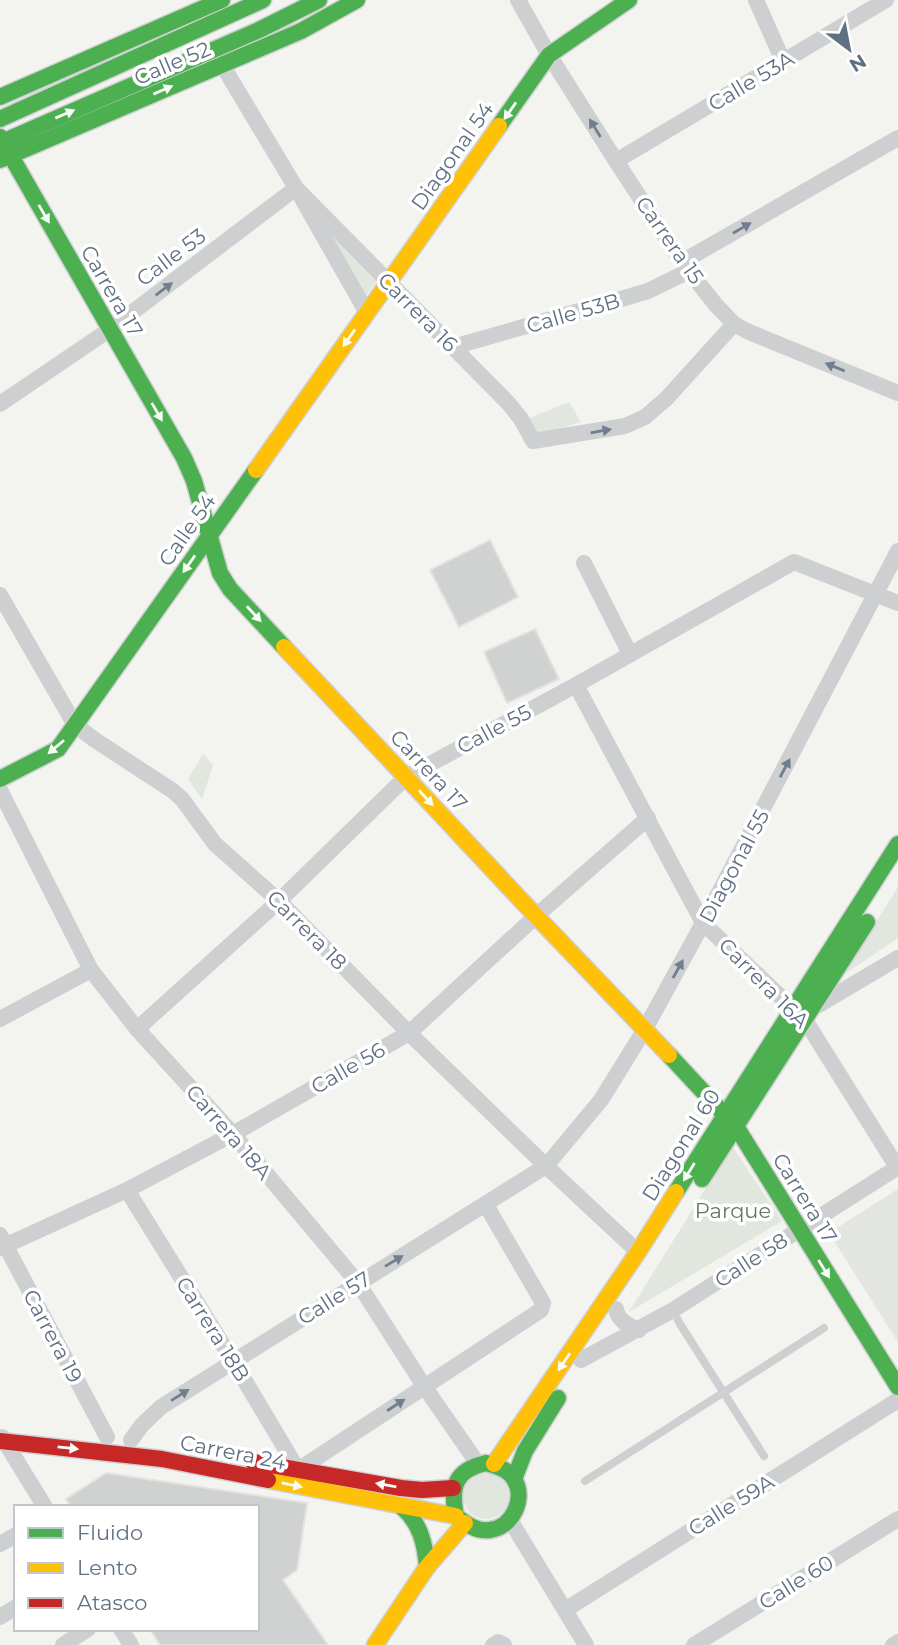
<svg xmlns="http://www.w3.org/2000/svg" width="898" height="1645" font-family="Montserrat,sans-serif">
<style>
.built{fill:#e3e5e3}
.green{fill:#e1e6de}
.building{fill:#d0d1d1;stroke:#e2e2e0;stroke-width:2}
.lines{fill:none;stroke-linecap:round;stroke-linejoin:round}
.fast-casing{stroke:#cfd0d1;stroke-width:19}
.slow-casing{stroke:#cfd0d1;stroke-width:19}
.jam-casing{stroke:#cfd0d1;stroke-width:19}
.lane{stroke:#cecfd0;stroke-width:8}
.street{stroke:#cecfd0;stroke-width:16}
.fast{stroke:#4caf50;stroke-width:16}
.slow{stroke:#ffc107;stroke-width:16}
.jam{stroke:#c62828;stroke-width:16}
.oneway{fill:#f6fbf6}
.oneway2{fill:#707e8f}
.labels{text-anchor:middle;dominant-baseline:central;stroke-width:7;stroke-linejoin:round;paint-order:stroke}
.street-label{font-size:21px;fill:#607083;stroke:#fff}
.park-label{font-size:21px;fill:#627a60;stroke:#fff}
</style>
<rect width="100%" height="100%" fill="#f3f3f0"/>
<path class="built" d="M898,1189v153l-69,-109z"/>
<g class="green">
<path d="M323,225l54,56 -13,17z"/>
<path d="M569,402l12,20 -47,14 -7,-17z"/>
<path d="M203,754l10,11 -11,34 -14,-20z"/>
<path d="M898,887v51l-55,37z"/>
<path d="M732,1146l50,75 -153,91z"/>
<circle cx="486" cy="1496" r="23"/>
</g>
<g class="building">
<path d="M490,540l28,57 -59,30 -29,-57z"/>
<path d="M535,629l24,50 -52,24 -23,-51z"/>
<path d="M106,1473l201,30 -10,67 -14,10 45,65h-168l-10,-16h107v-122h-186l-5,-8z"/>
</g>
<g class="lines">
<defs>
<g id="fast">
<path d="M0,97l222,-97"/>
<path d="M0,119l263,-119"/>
<path d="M499,126l50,-71 80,-55"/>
<path d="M0,137l184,321 10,23 26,92 10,16 54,58"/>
<path d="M0,143l259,-113 60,-30"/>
<path d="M0,160l301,-129 56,-31"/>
<path d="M0,779l58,-30 198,-279"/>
<path d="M669,1055l68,73 161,259"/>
<path d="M702,1179l165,-257"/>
<path d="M676,1192l222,-348"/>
<path d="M486,1463c10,3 22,6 28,16 12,19 -1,48 -24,51 -13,2 -24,-6 -34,-14 -6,-29 -1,-46 30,-53z"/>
<path d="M514,1479l11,-28 33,-53"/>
<path d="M402,1507c18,16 23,36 25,60"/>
</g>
<g id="slow">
<path d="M256,470l243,-344"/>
<path d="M284,647l252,269 133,139"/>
<path d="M494,1464l144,-212 38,-60"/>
<path d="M268,1480l188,36"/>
<path d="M375,1645l52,-78 38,-44"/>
</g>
<g id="jam">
<path d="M0,1441l162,18 106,21"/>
<path d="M253,1462l148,26 21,2 31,-2"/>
</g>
</defs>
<use href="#fast" class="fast-casing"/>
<use href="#slow" class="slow-casing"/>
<use href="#jam" class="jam-casing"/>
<g class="lane">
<path d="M673,1310l7,14 84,132"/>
<path d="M585,1481l239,-153"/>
</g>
<g class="street">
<path d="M518,0l31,55 67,106 66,101 33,42 19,20 15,8 149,61"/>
<path d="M756,0l27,61"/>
<path d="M218,58l78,130 213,216 12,15 12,22 92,-15 20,-9 21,-18 68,-75"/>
<path d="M616,161l270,-161"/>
<path d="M682,262l216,-124"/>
<path d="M453,347l168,-48 27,-8 41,-20"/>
<path d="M0,404l109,-74 187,-142 71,125"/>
<path d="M584,563l46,91"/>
<path d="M0,595l75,130 20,15 78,51 9,8 33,45 64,57 130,132 137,133 92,86"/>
<path d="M576,685l127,238 102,97 92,147"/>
<path d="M0,790l91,180 46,59 96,105 125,149 66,103 54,78"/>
<path d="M815,1007l83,-49"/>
<path d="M0,1019l91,-49"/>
<path d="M137,1029l142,-128 127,-124 170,-92 218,-123 104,41"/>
<path d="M127,1190l106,171 65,109 243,-160 2,-7 -57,-98"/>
<path d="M0,1235l107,202"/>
<path d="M0,1248l127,-58 106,-56 176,-101 127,-117 112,-98"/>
<path d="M616,1309c2,12 12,16 23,21"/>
<path d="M581,1360l92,-50 225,-143"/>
<path d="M2,1437l43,70"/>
<path d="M131,1440l11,-15 19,-18 385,-241 55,-66 44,-71 58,-106 195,-372"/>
<path d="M510,1520l76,125"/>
<path d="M0,1544l16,-9"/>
<path d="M565,1610l333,-210"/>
<path d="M0,1617l16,-10"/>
<path d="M121,1629l10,16"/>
<path d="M63,1645l25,-16"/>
<path d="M493,1645l5,-3 6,3"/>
<path d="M694,1645l204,-126"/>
<path d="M893,1645l5,-3"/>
</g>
<use href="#fast" class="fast"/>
<use href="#slow" class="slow"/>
<use href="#jam" class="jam"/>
</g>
<defs><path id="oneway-solid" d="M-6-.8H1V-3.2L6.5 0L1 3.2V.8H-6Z" transform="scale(1.75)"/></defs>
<g class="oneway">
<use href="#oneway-solid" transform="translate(163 90) rotate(-23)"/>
<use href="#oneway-solid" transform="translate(510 111) rotate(125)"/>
<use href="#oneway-solid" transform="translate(65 114) rotate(-23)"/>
<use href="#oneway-solid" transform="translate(44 214) rotate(60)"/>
<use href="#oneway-solid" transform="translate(349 338) rotate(125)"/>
<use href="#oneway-solid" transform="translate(157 412) rotate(60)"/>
<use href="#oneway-solid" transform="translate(189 564) rotate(125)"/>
<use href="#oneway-solid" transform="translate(254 614) rotate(47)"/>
<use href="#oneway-solid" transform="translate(56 747) rotate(140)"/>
<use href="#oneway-solid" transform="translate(426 798) rotate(47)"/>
<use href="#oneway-solid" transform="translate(689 1172) rotate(122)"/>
<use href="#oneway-solid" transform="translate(824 1269) rotate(58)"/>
<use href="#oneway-solid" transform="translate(564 1362) rotate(124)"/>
<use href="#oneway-solid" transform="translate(68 1448) rotate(6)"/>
<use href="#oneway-solid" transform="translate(292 1485) rotate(11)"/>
<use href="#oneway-solid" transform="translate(386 1485) rotate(-170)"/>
</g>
<g class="oneway2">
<use href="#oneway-solid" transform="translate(595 128) rotate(-122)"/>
<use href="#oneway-solid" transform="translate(742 228) rotate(-30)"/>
<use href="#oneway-solid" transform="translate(164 289) rotate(-37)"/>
<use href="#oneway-solid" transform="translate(835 367) rotate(-158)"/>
<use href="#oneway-solid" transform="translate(601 431) rotate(-10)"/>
<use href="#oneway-solid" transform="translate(785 768) rotate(-62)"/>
<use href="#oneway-solid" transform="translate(678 969) rotate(-61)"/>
<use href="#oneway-solid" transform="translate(394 1261) rotate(-31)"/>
<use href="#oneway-solid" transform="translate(180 1395) rotate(-32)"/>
<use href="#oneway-solid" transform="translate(396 1405) rotate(-33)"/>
</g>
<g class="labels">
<g class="street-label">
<text transform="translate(172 63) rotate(-23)">Calle 52</text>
<text transform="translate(751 81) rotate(-31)">Calle 53A</text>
<text transform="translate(452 156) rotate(-55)">Diagonal 54</text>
<text transform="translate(670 240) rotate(55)">Carrera 15</text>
<text transform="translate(171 257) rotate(-37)">Calle 53</text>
<text transform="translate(112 291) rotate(60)">Carrera 17</text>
<text transform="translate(418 312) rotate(45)">Carrera 16</text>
<text transform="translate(573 313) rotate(-16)">Calle 53B</text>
<text transform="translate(187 530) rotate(-55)">Calle 54</text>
<text transform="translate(494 729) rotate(-28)">Calle 55</text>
<text transform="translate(429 770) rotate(47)">Carrera 17</text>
<text transform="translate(734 866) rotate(-62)">Diagonal 55</text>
<text transform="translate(307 930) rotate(45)">Carrera 18</text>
<text transform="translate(764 983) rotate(45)">Carrera 16A</text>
<text transform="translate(348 1068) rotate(-30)">Calle 56</text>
<text transform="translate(229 1132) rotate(49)">Carrera 18A</text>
<text transform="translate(681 1145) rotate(-58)">Diagonal 60</text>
<text transform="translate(805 1198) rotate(58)">Carrera 17</text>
<text transform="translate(751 1260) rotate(-33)">Calle 58</text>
<text transform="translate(334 1298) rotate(-32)">Calle 57</text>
<text transform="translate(213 1329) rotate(58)">Carrera 18B</text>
<text transform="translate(53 1336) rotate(62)">Carrera 19</text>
<text transform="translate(233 1452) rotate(11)">Carrera 24</text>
<text transform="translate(731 1505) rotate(-32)">Calle 59A</text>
<text transform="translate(796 1582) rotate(-32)">Calle 60</text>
</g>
<g class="park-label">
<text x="733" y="1210">Parque</text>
</g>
</g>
<rect x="14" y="1505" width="245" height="126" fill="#ffffff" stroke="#bfc6cd" stroke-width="2"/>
<rect x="28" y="1528" width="35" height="10" fill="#4caf50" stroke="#bfc6cd" stroke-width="2"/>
<text x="77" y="1540" font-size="21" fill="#607083">Fluido</text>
<rect x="28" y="1563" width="35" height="10" fill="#ffc107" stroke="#bfc6cd" stroke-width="2"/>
<text x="77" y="1575" font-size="21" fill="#607083">Lento</text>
<rect x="28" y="1598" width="35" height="10" fill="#c62828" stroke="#bfc6cd" stroke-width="2"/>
<text x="77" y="1610" font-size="21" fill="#607083">Atasco</text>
<g transform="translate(849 49) rotate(148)" stroke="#ffffff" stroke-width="5" paint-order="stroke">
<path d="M0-5L12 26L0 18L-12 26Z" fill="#607083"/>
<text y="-10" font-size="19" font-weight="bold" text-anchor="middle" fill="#607083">N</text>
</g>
</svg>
